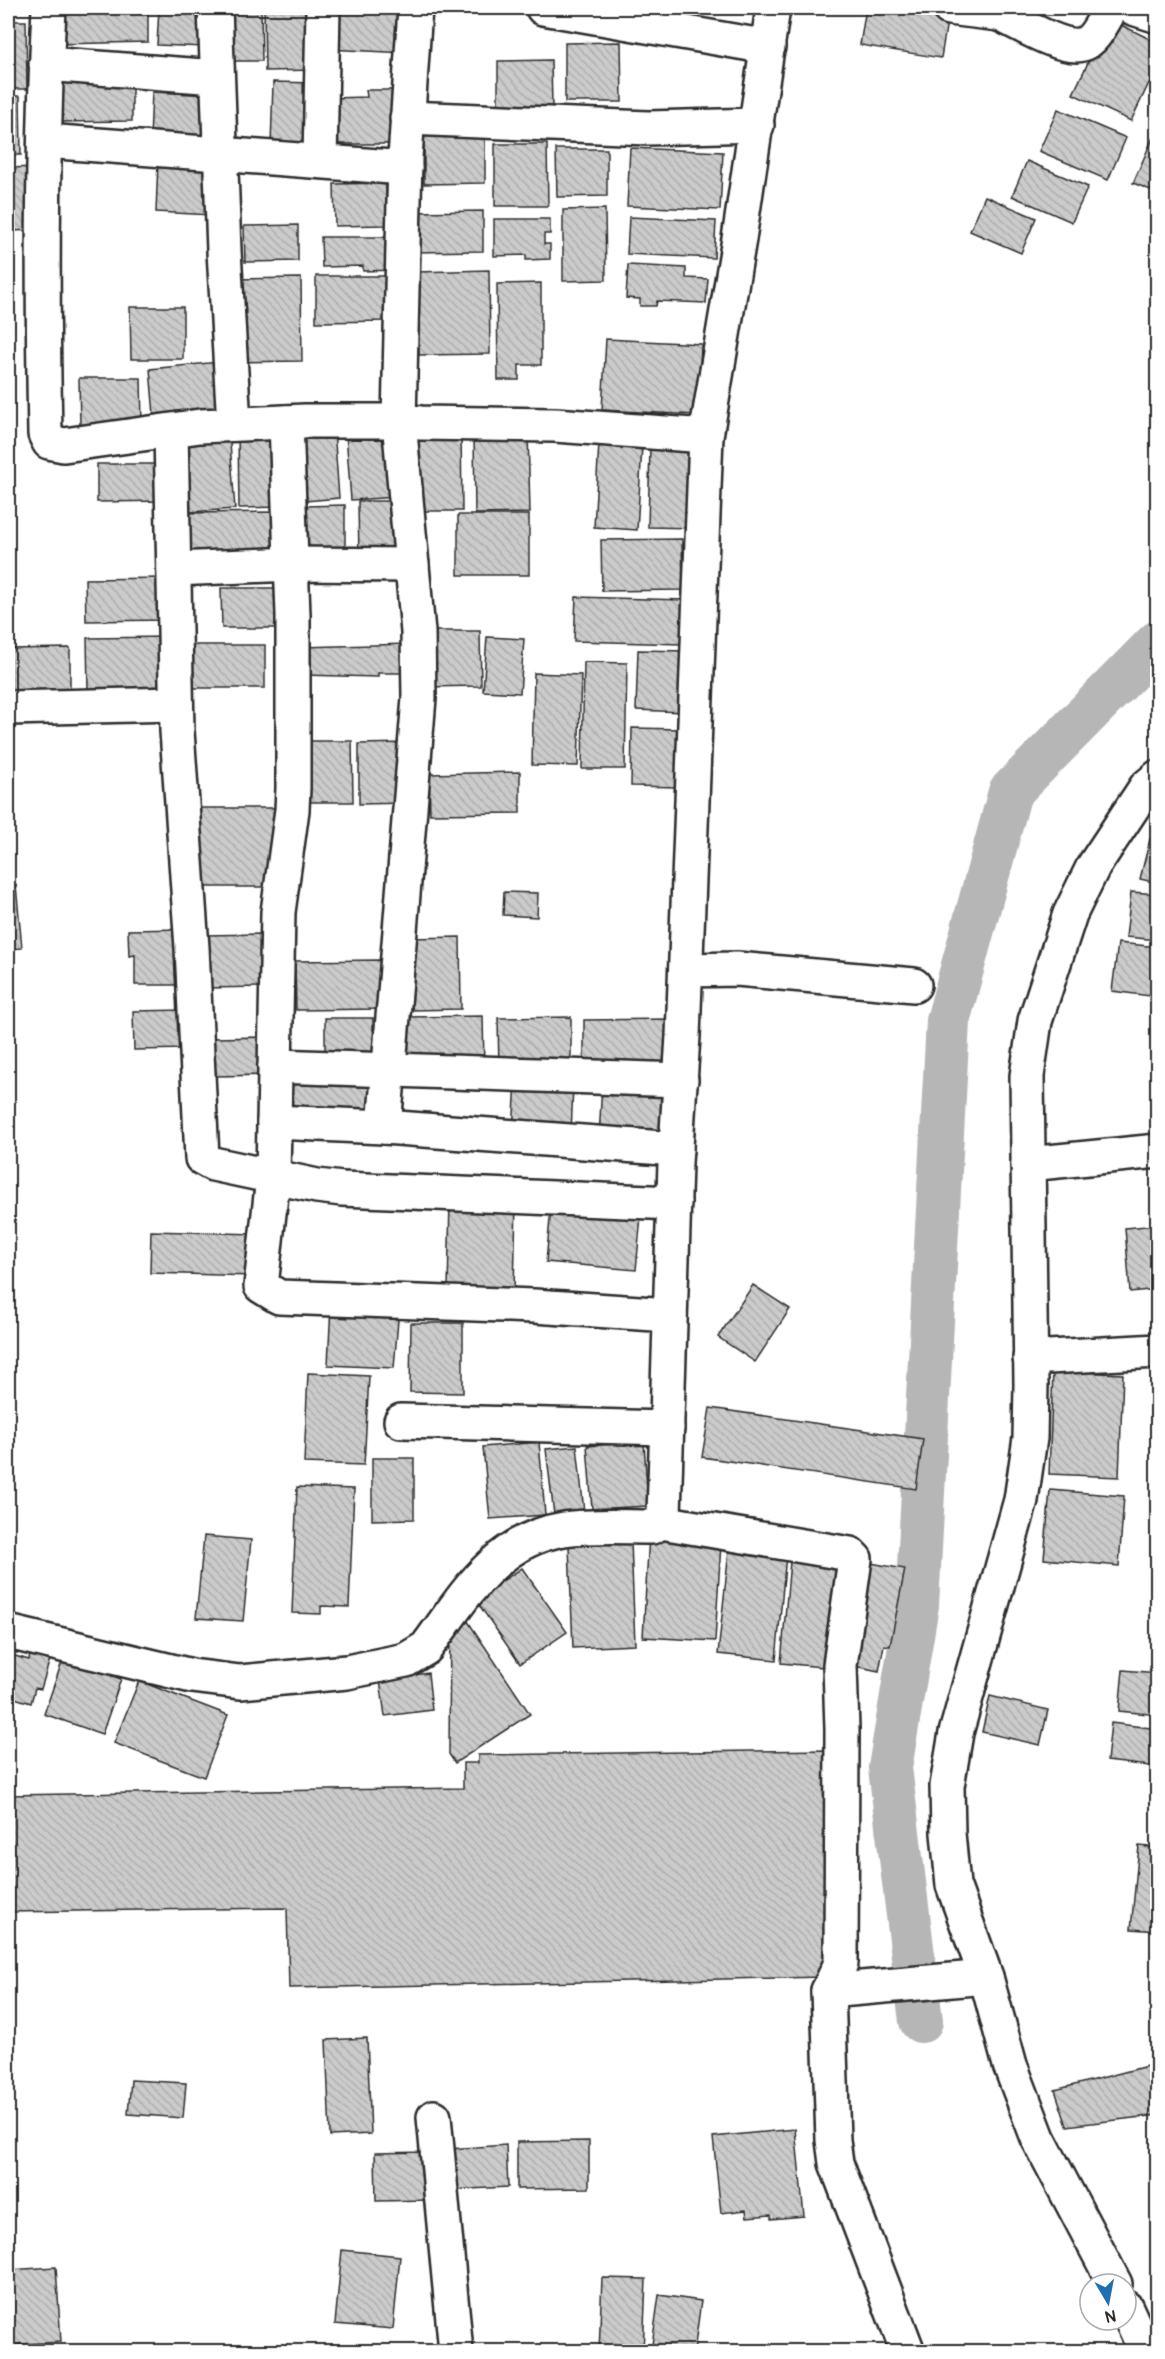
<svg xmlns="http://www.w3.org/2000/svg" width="1165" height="2359" font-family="Pangolin,sans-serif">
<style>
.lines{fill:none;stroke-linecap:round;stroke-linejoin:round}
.canal{stroke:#b6b6b6;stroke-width:44}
.building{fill:url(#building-back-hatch);stroke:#2b2b2b;stroke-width:1.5}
.street-casing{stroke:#2b2b2b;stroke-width:38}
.street{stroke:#fff;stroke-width:33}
</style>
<defs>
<pattern id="building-back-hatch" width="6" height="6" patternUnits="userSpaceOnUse" patternTransform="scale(1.5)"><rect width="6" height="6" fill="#cbcbcb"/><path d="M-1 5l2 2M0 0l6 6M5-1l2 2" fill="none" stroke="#aeaeae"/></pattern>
</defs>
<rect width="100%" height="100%" fill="#fff"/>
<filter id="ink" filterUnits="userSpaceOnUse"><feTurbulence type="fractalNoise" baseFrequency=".0167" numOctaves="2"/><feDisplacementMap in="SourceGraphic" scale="12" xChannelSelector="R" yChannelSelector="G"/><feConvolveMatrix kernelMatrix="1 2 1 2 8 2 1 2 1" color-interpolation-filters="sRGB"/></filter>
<g filter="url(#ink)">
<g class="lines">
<path class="canal" d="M921,2021l-31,-253 27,-163 31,-584 62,-229 148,-150"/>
</g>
<g class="building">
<path d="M57,8h91v34l-90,2z"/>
<path d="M159,8h49l-2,39 -49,-2z"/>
<path d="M218,8h43l1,53h-43z"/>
<path d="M264,8h50l1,62 -50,1z"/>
<path d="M329,8h81l-3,45 -80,-4z"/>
<path d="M866,8h35l47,7 -7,43 -81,-13z"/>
<path d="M1109,19l49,24v21l-27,57 -58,-27z"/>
<path d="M8,21h18l1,68h-19z"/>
<path d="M621,42l1,60h-57v-59z"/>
<path d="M551,60l1,47 -54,1v-47z"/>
<path d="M132,76v45l-75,1v-45z"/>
<path d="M273,82l43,1 -3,65 -42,-1z"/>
<path d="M366,90h31l1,54h-66l-1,-46 36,-1z"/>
<path d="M152,92l59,3 -3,47 -58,-3z"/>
<path d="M8,96h12l1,59h-13z"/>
<path d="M1058,109l68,29 -18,42 -69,-29z"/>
<path d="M1158,126v67l-25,-10z"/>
<path d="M424,136h61v47l-61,1z"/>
<path d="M495,144h52l1,62h-53z"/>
<path d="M630,148l93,4 -3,58 -93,-4z"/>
<path d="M556,149h51v47l-50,1z"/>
<path d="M1027,161l61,26 -16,35 -60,-26z"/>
<path d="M158,162l57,3 -3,50 -56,-3z"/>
<path d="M38,167l1,63 -31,1v-63z"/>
<path d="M386,183v42l-51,1 -1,-42z"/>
<path d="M985,196l51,22 -15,35 -51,-22z"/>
<path d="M605,209l1,71 -43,1v-71z"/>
<path d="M483,211v40l-70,1v-40z"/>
<path d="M629,217l87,4 -2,37 -87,-4z"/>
<path d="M494,219h56v15h-6v10h6v15l-24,1v-5l-32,1z"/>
<path d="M298,225v36l-53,1 -1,-36z"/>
<path d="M321,237h74l1,33 -33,1v-5l-41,1z"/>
<path d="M628,265l58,3v10l22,1 -2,24 -49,-2 -1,5h-16v-7l-14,-1z"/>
<path d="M489,270l1,84 -71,1 -2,-83z"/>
<path d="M316,276h73l1,45 -74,1z"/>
<path d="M301,278l1,83 -65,1 -1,-83z"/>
<path d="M541,283v82h-22v15h-21l-1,-96z"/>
<path d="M130,307h53v52h-52z"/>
<path d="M606,339l95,5 -3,71 -96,-5z"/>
<path d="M219,362l4,47 -69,6 -4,-46z"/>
<path d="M79,378h62l1,48h-62z"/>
<path d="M280,428l2,79 -43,1 -1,-79z"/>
<path d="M334,429l5,69 -45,4 -5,-69z"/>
<path d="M413,429h48l1,82h-49z"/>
<path d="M229,430l6,79 -46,3 -6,-78z"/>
<path d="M392,430l5,67 -46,3 -5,-66z"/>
<path d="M528,432l2,81 -55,1 -1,-81z"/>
<path d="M599,443l43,3 -5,84 -43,-3z"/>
<path d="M650,446l44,1 -1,81 -45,-1z"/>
<path d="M97,464h70v37l-70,1z"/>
<path d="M358,501h36l1,58h-36z"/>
<path d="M345,505v52h-40v-51z"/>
<path d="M282,512l1,46 -98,1 -1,-46z"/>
<rect x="458" y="515" width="71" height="60"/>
<path d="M682,539l1,51 -81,1 -1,-51z"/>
<path d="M168,578l1,42 -83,1 -1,-42z"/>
<path d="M221,588h60v40h-59z"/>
<path d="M576,597l108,3 -2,44 -108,-3z"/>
<path d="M421,631h59l1,55 -59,1z"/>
<path d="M170,637l1,51 -83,1 -1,-51z"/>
<path d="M487,637l37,2 -4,54 -37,-2z"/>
<path d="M409,644v29h-31v4l-75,-2 -1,-28z"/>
<rect x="192" y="645" width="73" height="43"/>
<path d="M70,648v44h-59l-1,-43z"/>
<path d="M638,650l47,1 -2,61 -47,-2z"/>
<path d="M584,662l43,1 -2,106h-43z"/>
<path d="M534,673l47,2 -3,91 -46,-1z"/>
<path d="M632,728l48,1 -1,58 -48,-1z"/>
<path d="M298,741h54l1,61h-54z"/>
<path d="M408,743v60l-49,1v-60z"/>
<path d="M520,772v41l-90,1 -1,-40z"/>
<rect x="198" y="808" width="78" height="79"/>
<path d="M1150,839l8,2v42l-18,-4z"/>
<path d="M16,885l6,63 -14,1v-63z"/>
<path d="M504,892l34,1 -1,24 -34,-2z"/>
<path d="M1131,892l27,2v46l-32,-3z"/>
<path d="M184,929v56h-49v-30l-6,1 -1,-26z"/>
<path d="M265,934v53l-61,1v-53z"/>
<path d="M460,937l1,72 -49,1 -1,-72z"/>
<path d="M1118,943l40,4v50l-46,-6z"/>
<path d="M382,960v49l-86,1 -1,-49z"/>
<path d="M186,1010l1,39 -53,1 -1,-39z"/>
<path d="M483,1016l1,50h-80v-49z"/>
<path d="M571,1017v52l-72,1 -1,-52z"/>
<path d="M325,1018h48v12h7l1,35 -56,-5z"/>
<path d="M670,1019l1,45 -87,2v-46z"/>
<path d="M270,1037v38l-56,1v-38z"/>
<path d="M293,1070l82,6 -3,49 -83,-5z"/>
<path d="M516,1081l57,3 -2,51 -58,-3z"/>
<path d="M602,1083l61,3 -3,56 -61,-4z"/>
<path d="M450,1201l66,1 -2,89 -66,-1z"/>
<path d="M551,1208l90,8 -5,54 -90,-8z"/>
<path d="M1158,1225v64l-28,3 -5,-64z"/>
<path d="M151,1231l104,3 -2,42 -103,-3z"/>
<path d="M753,1285l37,24 -35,53 -37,-25z"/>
<path d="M331,1305l68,3 -5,60 -66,-3z"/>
<path d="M411,1323h52v70l-53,-1z"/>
<path d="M1053,1371l70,3 -4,103 -70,-3z"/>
<path d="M308,1373l61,3 -5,89 -60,-2z"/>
<path d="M710,1408l213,31 -7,50 -214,-32z"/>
<path d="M539,1442l6,73 -55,4 -7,-72z"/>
<path d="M644,1442l4,64 -56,3 -5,-63z"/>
<path d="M577,1446l7,66 -30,3 -8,-66z"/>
<path d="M372,1458h42v61l-42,1z"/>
<path d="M297,1487l57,2 -5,118 -28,-1v8l-29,-1z"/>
<path d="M1050,1490l74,6 -5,70 -75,-7z"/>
<path d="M649,1535l72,8 -6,98 -72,-4z"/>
<path d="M204,1536l47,4 -8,81 -47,-3z"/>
<path d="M631,1542l4,103 -62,3 -4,-102z"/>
<path d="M729,1550l57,5 -10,105 -58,-6z"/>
<path d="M790,1561l52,4 -9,103 -52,-5z"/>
<path d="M865,1562l40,7 -15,77 -6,-1 -5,26 -34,-7z"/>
<path d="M522,1568l45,64 -47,32 -45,-65z"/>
<path d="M463,1614l67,100 -75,49 -6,-9 1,-131z"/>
<path d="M30,1653l20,6 -9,30 -6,-1 -4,15 -23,-7v-39l6,2 1,-3 14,4z"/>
<path d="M63,1659l58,20 -19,55 -58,-20z"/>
<path d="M1123,1670l35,3v42l-39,-4z"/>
<path d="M428,1673l4,37 -47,6 -5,-36z"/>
<path d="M139,1681l89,34 -24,62 -90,-34z"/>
<path d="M990,1696l58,14 -8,35 -58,-13z"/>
<path d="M1111,1723l47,6v38l-51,-6z"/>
<path d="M830,1750l-6,227 -535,11 -2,-80 -279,4v-117l455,-7v-25h15v-8z"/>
<path d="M1139,1846l19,2v83l-27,-2z"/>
<path d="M367,2038l4,96 -41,2 -4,-96z"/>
<path d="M1155,2064l3,11v40l-91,11 -12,-36z"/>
<path d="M131,2080l55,3 -3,35 -55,-4z"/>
<path d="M795,2129l9,87 -33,3v-4l-24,2 -1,-7 -25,3 -8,-76z"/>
<path d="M589,2141v47l-72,1v-47z"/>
<path d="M506,2145l2,42 -58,3 -2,-41z"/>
<path d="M429,2152l1,48 -54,1 -1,-48z"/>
<path d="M342,2250l58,6 -7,73 -58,-5z"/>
<path d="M56,2267l5,75 -53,3v-75z"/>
<path d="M602,2278l44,1 -3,73h-44z"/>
<path d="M659,2295l42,6 -7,51h-43z"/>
</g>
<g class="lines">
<defs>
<g id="street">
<path d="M49,8c-7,142 -7,284 -4,426l4,8 15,3 136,-19 105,-5h94l22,2 134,2 151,11"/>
<path d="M215,8l9,243 10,173"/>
<path d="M543,8l225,39"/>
<path d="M949,8l50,6 17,-6"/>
<path d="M1133,8l25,8"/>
<path d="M999,14c18,8 65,37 84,30 13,-4 21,-26 29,-36"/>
<path d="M46,64l170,13"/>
<path d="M407,118l241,10 109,-3"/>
<path d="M45,141l360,27"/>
<path d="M320,161l3,-153"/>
<path d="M286,422l7,193v173l-1,22 -14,102 -5,265 -12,109 18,11 255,9 136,9"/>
<path d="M171,431l6,300 15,217 10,210 11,6 104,22 25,3 332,14"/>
<path d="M174,569l118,-5 120,1"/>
<path d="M8,708l168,-4"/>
<path d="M686,970l51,-1 177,16"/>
<path d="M275,1066l406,14"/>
<path d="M274,1122l110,5 292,22"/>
<path d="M384,1127l35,-429 -1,-66 -19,-211 6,-263 10,-150"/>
<path d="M1028,1164l130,-13"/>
<path d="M1030,1358l128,-7"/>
<path d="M401,1421l266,7"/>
<path d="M661,1522l189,32 5,5 -15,106 2,65 -1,233 -13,28 5,149 3,23 72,189"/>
<path d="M8,1632l184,44 48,6 107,-10 59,-12 20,-12c38,-51 69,-108 138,-119 29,-4 59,-2 88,-2l9,-5 3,-7 11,-352 8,-127 23,-600 33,-197 34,-231"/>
<path d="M828,1991l158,-14"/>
<path d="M434,2117l22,235"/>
<path d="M1115,2284l-77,-146 -28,-73 -24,-88 -33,-92 -5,-52 -1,-47 9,-53 65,-233 9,-62 1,-53 -4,-309 8,-55 35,-107 23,-47 53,-80 12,-10"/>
<path d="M1126,2308l20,44"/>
</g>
</defs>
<use href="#street" class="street-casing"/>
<use href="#street" class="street"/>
</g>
</g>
<rect width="1165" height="2359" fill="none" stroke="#fff" stroke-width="30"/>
<rect x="15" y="15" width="1135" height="2329" fill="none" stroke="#2b2b2b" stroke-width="2" filter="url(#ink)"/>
<g transform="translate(1108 2302) rotate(170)"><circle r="28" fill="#ffffff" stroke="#aaaaaa" stroke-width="1.5"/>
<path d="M0-4.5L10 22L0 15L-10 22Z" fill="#1f6fb2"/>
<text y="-9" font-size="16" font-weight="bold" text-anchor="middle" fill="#2b2b2b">N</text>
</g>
</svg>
